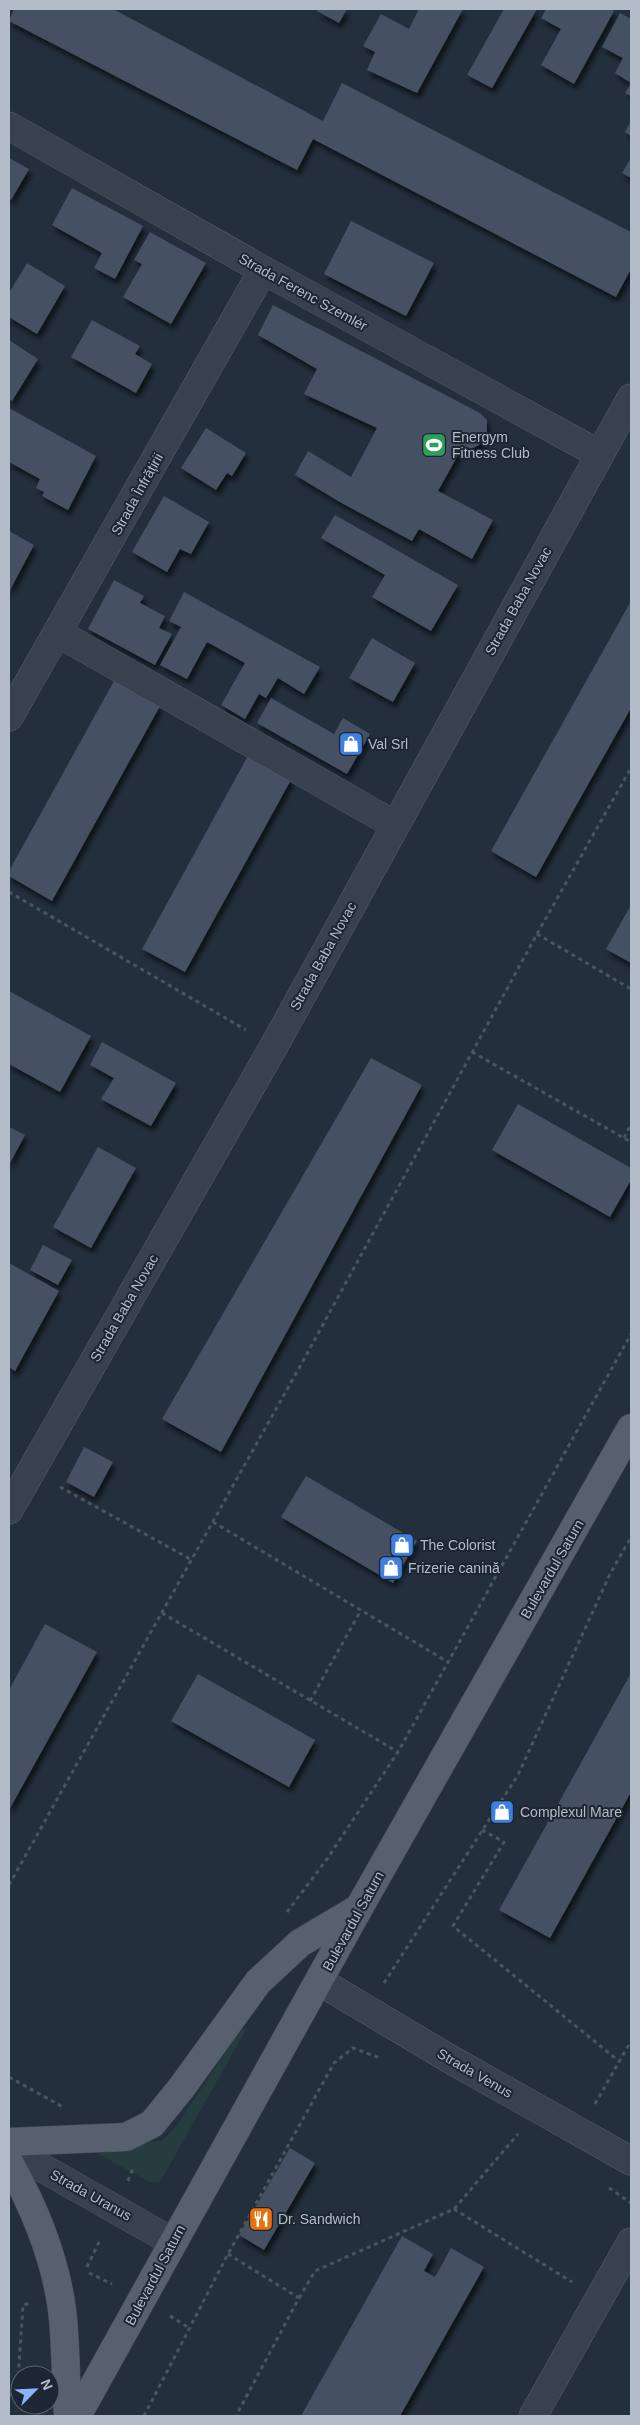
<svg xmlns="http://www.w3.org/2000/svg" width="640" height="2425" font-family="Arial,sans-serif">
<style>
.green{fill:#263c3f}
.building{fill:#455162;filter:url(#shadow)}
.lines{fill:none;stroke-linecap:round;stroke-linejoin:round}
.minor-casing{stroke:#565f6c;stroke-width:29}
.major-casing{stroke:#414a57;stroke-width:29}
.path{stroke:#44595c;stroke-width:3;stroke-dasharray:4 4;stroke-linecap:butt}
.minor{stroke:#38414e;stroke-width:28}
.major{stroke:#56606e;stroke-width:28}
.labels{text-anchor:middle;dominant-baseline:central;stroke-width:4;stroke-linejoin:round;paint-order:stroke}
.street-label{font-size:14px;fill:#b4bcc9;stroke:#1d2633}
.poi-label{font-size:14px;fill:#b4bcc9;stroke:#1d2633;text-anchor:start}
</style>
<defs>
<filter id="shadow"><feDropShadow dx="3" dy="5.5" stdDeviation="2.5" flood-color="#0009"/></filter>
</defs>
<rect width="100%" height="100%" fill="#242f3e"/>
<path class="green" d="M248,2026l-88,156h-10l-57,-31 70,-11 14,-15 62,-93z"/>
<g class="building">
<path d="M14,9h99l210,112 19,-38 289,149v37l-15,28 -303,-158 -16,31 -288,-149z"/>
<path d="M318,9h29l-8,14 -22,-12z"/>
<path d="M419,9h44l-46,84 -50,-23 8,-18 -12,-6 18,-32 28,15z"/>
<path d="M504,9h33l-45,79 -25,-13z"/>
<path d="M546,9h65l3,2 -40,73 -33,-19 20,-36 -20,-11z"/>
<path d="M620,13l11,6v77l-6,-3 6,-10 -16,-10 8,-15 -21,-11z"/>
<path d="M631,121v15l-6,-4z"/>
<path d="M9,158l20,11 -18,31 -2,-2z"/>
<path d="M631,158v20l-9,-5z"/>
<path d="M72,188l71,38 -28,53 -21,-11 8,-15 -50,-28z"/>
<path d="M351,221l83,42 -28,53 -82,-42z"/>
<path d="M150,232l56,31 -35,61 -48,-27 19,-33 -8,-4z"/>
<path d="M27,263l38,23 -28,48 -28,-17v-24z"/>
<path d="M273,305l207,108 7,7v15l-8,10 -8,4 -8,-3 -25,45 55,29 -21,39 -53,-30 -7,12 -74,-40 -43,-26 13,-24 43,26 26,-49 -73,-34 13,-25 -59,-34z"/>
<path d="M92,320l48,26 -5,8 17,10 -16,29 -65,-36z"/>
<path d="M9,340l29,19 -26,42 -3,-2z"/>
<path d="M9,408l87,48 -28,54 -26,-14 2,-4 -8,-4 4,-9 -31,-17z"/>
<path d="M206,428l40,25 -14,23 -5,-3 -11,17 -35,-22z"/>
<path d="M164,496l45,26 -18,32 -11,-5 -13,23 -35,-20z"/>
<path d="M335,515l123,70 -27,46 -59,-34 13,-22 -64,-37z"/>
<path d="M9,531l25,14 -25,47z"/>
<path d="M114,580l30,16 -4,7 25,13 -6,12 13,6 -17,31 -67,-36z"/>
<path d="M184,592l136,75 -16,27 -26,-16 -12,20 -7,-4 -14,25 -24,-14 24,-42 -38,-21 -20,37 -27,-14 21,-38 -12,-6z"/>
<path d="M631,601v107l-95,169 -45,-26z"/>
<path d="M372,638l43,25 -22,39 -44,-24z"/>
<path d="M114,681l46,25 -108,195 -43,-25v-5z"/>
<path d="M271,698l63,36 9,-16 27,16 -23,40 -90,-51z"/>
<path d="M249,754l43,24 -107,194 -43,-23z"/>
<path d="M631,905v58l-25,-14z"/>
<path d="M9,991l82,45 -31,56 -51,-28z"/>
<path d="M102,1042l74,41 -25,43 -50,-27 13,-21 -24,-13z"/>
<path d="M371,1058l51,27 -201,367 -59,-33z"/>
<path d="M518,1104l113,64v12l-21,37 -118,-67z"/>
<path d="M9,1127l16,8 -16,30z"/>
<path d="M98,1147l38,21 -45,80 -38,-21z"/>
<path d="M43,1245l29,15 -14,25 -28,-15z"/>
<path d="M9,1263l50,28 -44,80 -6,-4z"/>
<path d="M84,1447l29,15 -19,35 -28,-15z"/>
<path d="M306,1476l111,65 -24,42 -112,-66z"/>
<path d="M45,1624l52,28 -88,158v-120z"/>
<path d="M631,1673v119l-81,146 -51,-28z"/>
<path d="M198,1674l117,66 -26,47 -118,-66z"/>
<path d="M290,2148l25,15 -51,87 -25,-15z"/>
<path d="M402,2236l31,18 -9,17 11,6 16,-29 33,19 -84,149h-99z"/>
</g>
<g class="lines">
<defs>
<g id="minor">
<path d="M9,126l254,144 336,184"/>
<path d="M58,633l337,192"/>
<path d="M9,717l254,-447"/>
<path d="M9,1510l265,-464 357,-648"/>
<path d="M319,1981l131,78 181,102"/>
<path d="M9,2149l164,93"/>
<path d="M533,2416l98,-174"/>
</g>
<g id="major">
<path d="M9,2142l117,-5 26,-13 30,-37 76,-105 42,-39 59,-35"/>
<path d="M9,2162c29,52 52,109 55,170 2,28 2,56 4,84"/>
<path d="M77,2416l282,-508 272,-480"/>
</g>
</defs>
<use href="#minor" class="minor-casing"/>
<use href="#major" class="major-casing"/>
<g class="path">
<path d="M9,892l237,138"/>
<path d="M537,934l94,55"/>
<path d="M472,1052l159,90"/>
<path d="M624,1138l7,-14"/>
<path d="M60,1487l132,73"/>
<path d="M213,1522l235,140"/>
<path d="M162,1613l236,139"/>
<path d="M310,1701l51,-91"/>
<path d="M482,1830l22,12 -51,84 167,136"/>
<path d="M9,1885l294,-524 234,-427 94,-166"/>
<path d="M287,1912l40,-53 71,-107 233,-418"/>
<path d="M384,1983l134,-208 92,-201 21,-37"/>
<path d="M9,2077l54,30"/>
<path d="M595,2104l36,-63"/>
<path d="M128,2181l5,-13"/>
<path d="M609,2188l22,15"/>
<path d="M454,2209l118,73"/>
<path d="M228,2254l71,44 -63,118"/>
<path d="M87,2267l14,-29"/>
<path d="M89,2273l23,11"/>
<path d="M299,2298l16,-27 139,-62 64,-75"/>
<path d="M170,2316l21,13"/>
<path d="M9,2397l9,-16 5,-76 7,-2"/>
<path d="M144,2416l84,-162 106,-191 19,-15 27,10"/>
</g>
<use href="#minor" class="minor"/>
<use href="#major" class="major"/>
</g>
<defs>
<symbol id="stadium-square" viewBox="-11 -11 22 22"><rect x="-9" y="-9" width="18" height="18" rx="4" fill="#2e9e5b" stroke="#1d2633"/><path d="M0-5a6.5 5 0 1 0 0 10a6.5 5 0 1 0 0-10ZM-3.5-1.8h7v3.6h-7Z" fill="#fff"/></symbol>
<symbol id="shop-square" viewBox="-11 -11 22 22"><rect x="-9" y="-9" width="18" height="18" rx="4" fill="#3f7fe0" stroke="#1d2633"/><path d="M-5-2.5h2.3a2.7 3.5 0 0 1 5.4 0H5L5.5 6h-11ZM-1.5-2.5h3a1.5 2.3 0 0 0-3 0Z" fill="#fff"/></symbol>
<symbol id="restaurant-square" viewBox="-11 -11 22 22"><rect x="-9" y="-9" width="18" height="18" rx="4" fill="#e8710a" stroke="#1d2633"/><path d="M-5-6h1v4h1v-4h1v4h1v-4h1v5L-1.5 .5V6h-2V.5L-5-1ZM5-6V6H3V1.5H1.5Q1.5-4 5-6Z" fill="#fff"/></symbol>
</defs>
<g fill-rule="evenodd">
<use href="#stadium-square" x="420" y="431" width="28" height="28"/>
<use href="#shop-square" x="337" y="730" width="28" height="28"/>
<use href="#shop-square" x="388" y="1531" width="28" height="28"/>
<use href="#shop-square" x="377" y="1554" width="28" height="28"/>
<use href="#shop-square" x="488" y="1798" width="28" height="28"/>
<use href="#restaurant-square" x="247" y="2205" width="28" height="28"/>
</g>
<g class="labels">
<g class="street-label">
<text transform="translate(303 292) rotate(29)">Strada Ferenc Szemlér</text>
<text transform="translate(137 494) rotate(-61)">Strada Înfrățirii</text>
<text transform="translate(518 601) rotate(-61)">Strada Baba Novac</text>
<text transform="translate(323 956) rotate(-61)">Strada Baba Novac</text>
<text transform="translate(124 1308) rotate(-60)">Strada Baba Novac</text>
<text transform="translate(552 1569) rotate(-60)">Bulevardul Saturn</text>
<text transform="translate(353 1921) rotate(-61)">Bulevardul Saturn</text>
<text transform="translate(475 2073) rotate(30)">Strada Venus</text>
<text transform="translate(91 2195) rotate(29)">Strada Uranus</text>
<text transform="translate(155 2275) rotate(-62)">Bulevardul Saturn</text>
</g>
<g class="poi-label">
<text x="452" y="437">Energym<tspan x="452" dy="16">Fitness Club</tspan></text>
<text x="368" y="744">Val Srl</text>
<text x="420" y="1545">The Colorist</text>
<text x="408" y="1568">Frizerie canină</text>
<text x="520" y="1812">Complexul Mare</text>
<text x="278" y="2219">Dr. Sandwich</text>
</g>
</g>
<rect width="640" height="2425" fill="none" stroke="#b4bcc9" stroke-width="20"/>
<g transform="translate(35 2390) rotate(66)"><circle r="24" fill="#1d2633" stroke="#59626f"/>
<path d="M0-4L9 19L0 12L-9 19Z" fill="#8ab4f8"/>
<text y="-8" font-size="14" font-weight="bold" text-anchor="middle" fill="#b4bcc9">N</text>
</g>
</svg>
